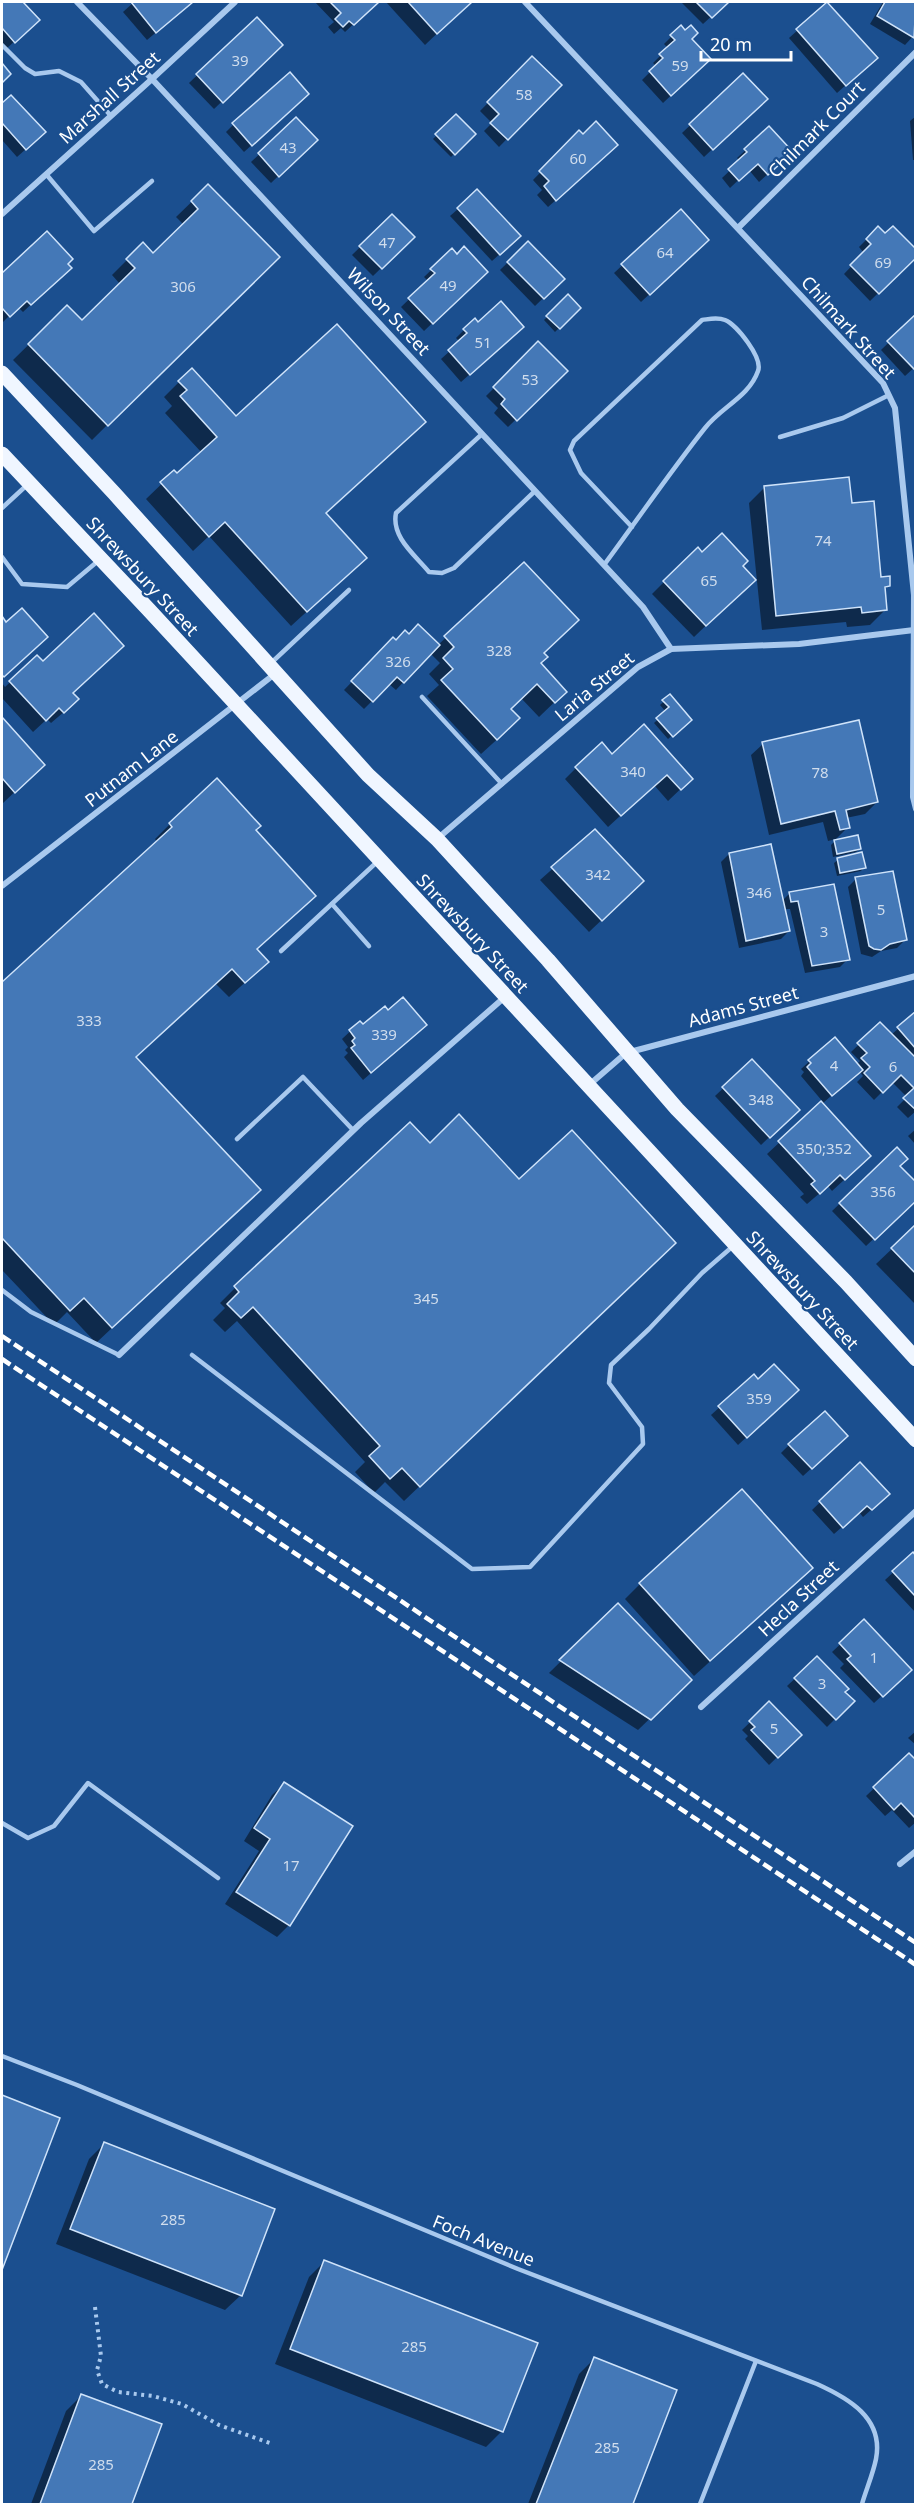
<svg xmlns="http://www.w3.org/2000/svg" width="917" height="2506" font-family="'Noto Sans',sans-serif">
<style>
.shadow{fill:#0007}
.building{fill:#4478b7;stroke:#cfe3fa;stroke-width:1.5}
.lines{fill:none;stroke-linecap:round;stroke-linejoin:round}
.path{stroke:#a9c9ee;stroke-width:4;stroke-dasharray:3 4.5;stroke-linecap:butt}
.lane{stroke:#a9c9ee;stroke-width:4.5}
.street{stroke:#a9c9ee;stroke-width:6}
.primary{stroke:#f0f6ff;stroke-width:15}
.rail{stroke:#fff;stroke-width:4.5;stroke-dasharray:10 4.5;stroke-linecap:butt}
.labels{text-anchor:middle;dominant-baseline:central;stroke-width:4.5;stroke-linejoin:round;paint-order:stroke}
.number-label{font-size:15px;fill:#d0dded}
.street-label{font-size:18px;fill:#fff;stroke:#1b4f8f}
</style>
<rect width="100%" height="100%" fill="#1b4f8f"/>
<g class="shadow">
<path d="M2,2h19l17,18 -32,29 -4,-5z"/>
<path d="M134,2h58l-45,38 -24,-28z"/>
<path d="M315,2h62l-32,30 -4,-4 -7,6 -6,-7 6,-5z"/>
<path d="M386,2h84l-45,43z"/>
<path d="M681,2h46l-24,22z"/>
<path d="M883,2h33v31l-11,12 -35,-21z"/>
<path d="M828,3l48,55 -39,35 -48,-55z"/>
<path d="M256,19l25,26 -67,64 -25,-26z"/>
<path d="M681,27l9,12 11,28 -38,36 -21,-23 14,-14 -3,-3 15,-15 -4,-4z"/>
<path d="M532,58l28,27 -61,62 -15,-16 8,-8 -12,-12z"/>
<path d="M743,75l23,24 -62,58 -22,-24z"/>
<path d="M11,97l25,43 -19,17 -15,-17v-35z"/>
<path d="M300,102l-56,50 -18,-20 7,-7z"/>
<path d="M456,116l18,18 -23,23 -18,-18z"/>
<path d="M916,116v44h-3l-3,-39z"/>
<path d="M296,119l20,21 -45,43 -20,-21z"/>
<path d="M769,128l14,32 -24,22 -10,-12 -19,18 -8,-10 18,-17 -3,-3z"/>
<path d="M579,133l30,20 -61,54 -11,-12 5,-5 -9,-10z"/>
<path d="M208,186l69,71 -185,183 -79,-80 54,-53 15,15 38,-38 -8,-9 31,-31 10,11 31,-30 -8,-8z"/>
<path d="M458,209l53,35 -19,17 -42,-45z"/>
<path d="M681,211l18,37 -58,54 -27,-29z"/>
<path d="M392,216l21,21 -40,39 -21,-21z"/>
<path d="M878,228l38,28 -46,45 -26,-27 20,-21 -5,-6z"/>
<path d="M47,233l19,31 -4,11 -39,37 -5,-5 -16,16v-48z"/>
<path d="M528,243l35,36 -28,27 -35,-36z"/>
<path d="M452,250l5,6 29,16 -62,59 -23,-24 27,-26 -4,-4z"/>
<path d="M568,296l11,12 -24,24 -11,-12z"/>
<path d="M916,316v50l-11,10 -24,-26z"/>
<path d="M478,324l36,11 -53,47 -20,-23 19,-17 -4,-4 8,-8z"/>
<path d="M538,344l28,27 -58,56 -14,-14 4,-5 -12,-12z"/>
<path d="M179,382l56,36 174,20 -84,76 24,59 -58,53 -82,-90 -16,15 -47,-52 28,-27 3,3 25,-22 -37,-40 7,-7 -8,-9z"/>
<path d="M764,488l87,17 29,74 9,6 -5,5 2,19 -16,16 -23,2 -1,-5 -84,8 -13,-127z"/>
<path d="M702,554l39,12 1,25 -48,46 -42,-43 12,-12z"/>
<path d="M524,564l18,89 -3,10 26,29 -26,25 -18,-19 -12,11 -6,25 -22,20 -54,-58 12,-11 -10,-11 11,-11 -10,-10 -34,37 -7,-6 -25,25 -20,-19 49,-51 3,3 13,-6 29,9z"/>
<path d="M2,619l33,30 -33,30z"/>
<path d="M37,657l34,37 -6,17 -14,12 -4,-4 -14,13 -31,-34v-15l3,4z"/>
<path d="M670,696l20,24 -22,19 -14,-16 12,-11 -6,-7z"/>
<path d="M2,719l41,46 -41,39z"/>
<path d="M763,744l114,58 -12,12 -19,4 2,9 -12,12 -8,2 -5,-19 -54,13 -18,-80z"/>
<path d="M612,756l79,23 -23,22 -14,-16 -46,42 -43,-48 11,-11z"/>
<path d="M170,824l84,6 1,120 -4,27 -22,20 -14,-14 -80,75 108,147 -147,138 -29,-31 -13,13 -52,-55v-286l155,-142 -2,-3z"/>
<path d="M595,831l35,62 -41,39 -49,-52z"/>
<path d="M835,841l25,8 -4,3 -23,5 -2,-12z"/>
<path d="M729,854l53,47 8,-8 43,-7 15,73 -8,8 -35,6 -15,-64h-6l5,22 -8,8 -42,9 -18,-86z"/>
<path d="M838,860l26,7 -3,4 -24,5 -3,-13z"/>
<path d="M856,879l49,61 -8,8 -16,3 -9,6 -11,-3 -13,-67z"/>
<path d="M916,1013v98l-8,7 -11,-11 10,-10 -15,-15 -18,18 -17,-18 6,-6 -4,-5 -37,33 35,64 -25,23 -4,-5 -21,18 -7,-7 4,-3 -37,-40 56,-52 -22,-26 3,-4 -3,-3 33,-30 22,26 4,-4 -9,-9 29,-28 11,11z"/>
<path d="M359,1023l4,3 54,7 -54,47 -19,-23 4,-4 -3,-3 3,-3 -6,-8z"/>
<path d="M752,1061l46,49 -37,35 -46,-49z"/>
<path d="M410,1124l20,21 89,37 140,76 -255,243 -19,-19 -11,11 -19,-21 10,-10 -128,-141 -12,11 -12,-12 12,-12 -5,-5 15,-15z"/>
<path d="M916,1129v16l-8,-9z"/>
<path d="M897,1149l1,18 18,32 -50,47 -34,-35z"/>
<path d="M916,1226v79l-40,-41z"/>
<path d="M754,1376l35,22 -51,47 -27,-30z"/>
<path d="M838,1444l-35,32 -22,-23 8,-8z"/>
<path d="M860,1464l20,38 -17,15 -4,-5 -25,22 -22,-24z"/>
<path d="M912,1555l4,3v55l-31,-33z"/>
<path d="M796,1583l-102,93 -69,-77 15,-15z"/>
<path d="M618,1605l72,75 -52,50 -89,-57z"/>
<path d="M864,1622l46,48 -36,33 -34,-35 4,-4 -12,-12z"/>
<path d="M817,1658l36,43 -26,26 -40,-41z"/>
<path d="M769,1704l31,31 -31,30 -24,-26 3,-3 -6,-6z"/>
<path d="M916,1731v14l-8,-7z"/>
<path d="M909,1755l7,7v60l-7,6 -17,-18 -7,6 -19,-20z"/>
<path d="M284,1784l5,141 -12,12 -52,-33 34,-53 -15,-10 28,-46z"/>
<path d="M2,2097l56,21 -56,148z"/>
<path d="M104,2144l137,151 -16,15 -169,-66 33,-85z"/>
<path d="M325,2261l211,83 -35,88 -15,15 -211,-83 34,-87z"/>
<path d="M594,2359l81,32 -44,113h-103l51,-130z"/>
<path d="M82,2395l78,30 -30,79h-99l35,-93z"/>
</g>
<g class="building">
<path d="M2,2h21l17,18 -25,23 -13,-15z"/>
<path d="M131,2h62l-37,31z"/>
<path d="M330,2h49l-25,23 -5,-4 -6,6 -8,-8 6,-6z"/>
<path d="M408,2h64l-35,32z"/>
<path d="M696,2h33l-17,16z"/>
<path d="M827,2l51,56 -32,28 -50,-57z"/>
<path d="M885,2h31l-2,36 -37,-22z"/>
<path d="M257,17l26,28 -60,58 -27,-29z"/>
<path d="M681,25l4,5 6,-5 7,8 -6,6 19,20 -40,37 -22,-25 14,-13 -4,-4 16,-14 -5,-5z"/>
<path d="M532,56l30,29 -54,55 -18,-17 9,-9 -12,-12z"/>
<path d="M2,63l9,11 -9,9z"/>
<path d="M290,72l19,22 -57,52 -20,-23z"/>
<path d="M743,73l25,26 -55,51 -24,-26z"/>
<path d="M11,95l35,37 -20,18 -24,-27v-20z"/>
<path d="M456,114l20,20 -21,21 -20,-21z"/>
<path d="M296,117l22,23 -39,37 -21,-24z"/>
<path d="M596,121l22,24 -62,56 -12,-15 5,-5 -10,-10 40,-41 4,4z"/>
<path d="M769,126l24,26 -25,23 -10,-11 -19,17 -11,-12 19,-17 -3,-3z"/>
<path d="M208,184l72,73 -172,169 -80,-82 39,-39 15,15 53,-52 -9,-9 17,-17 10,11 45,-44 -7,-8z"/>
<path d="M477,189l44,47 -21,19 -43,-47z"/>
<path d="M681,209l28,31 -59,55 -29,-31z"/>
<path d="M392,214l23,23 -33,32 -23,-23z"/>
<path d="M878,226l7,7 8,-7 23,23v9l-37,36 -29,-29 21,-21 -5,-5z"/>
<path d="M47,231l26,28 -5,5 4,4 -41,37 -4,-4 -17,16 -8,-9v-35z"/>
<path d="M528,241l37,38 -21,20 -37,-37z"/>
<path d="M464,246l24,26 -55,52 -25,-26 27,-25 -5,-4 22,-21 5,6z"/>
<path d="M568,294l13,14 -21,21 -14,-13z"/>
<path d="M501,301l23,26 -54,48 -22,-25 19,-17 -4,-4 12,-11 3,4z"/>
<path d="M916,314v54l-2,1 -27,-28z"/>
<path d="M337,324l89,98 -100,91 41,45 -60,54 -82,-90 -16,15 -49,-55 14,-12 3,3 40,-36 -37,-41 7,-6 -9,-9 14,-13 44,48z"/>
<path d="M538,341l30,30 -51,50 -16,-17 4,-5 -12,-12z"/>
<path d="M849,477l3,26 22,-2 7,76 9,-1v10l-5,1 2,23 -25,3 -1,-6 -85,9 -12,-130z"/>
<path d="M722,533l26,28 -5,5 13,14 -50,46 -43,-45 35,-34 4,5z"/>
<path d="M524,562l55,58 -35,33 4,4 -7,6 26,29 -12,11 -18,-19 -26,25 9,9 -23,22 -56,-60 12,-11 -10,-11 11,-11 -10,-11z"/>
<path d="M22,608l26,29 -44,40 -2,-2v-59l4,6z"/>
<path d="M94,613l30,33 -51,47 6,6 -15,14 -5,-5 -13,13 -37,-40 28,-26 6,6z"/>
<path d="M418,624l22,21 -36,38 -7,-6 -24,25 -22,-21 42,-44 3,3 9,-10 4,4z"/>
<path d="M670,694l22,26 -19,17 -17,-19 13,-11 -7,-7z"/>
<path d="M2,717l43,48 -30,28 -13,-15z"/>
<path d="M859,720l19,82 -32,8 4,18 -10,2 -5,-19 -54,13 -19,-82z"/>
<path d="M644,724l49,55 -12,11 -14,-15 -46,41 -46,-49 27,-25 10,12z"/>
<path d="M217,778l44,48 -5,4 60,66 -59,53 12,13 -24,21 -13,-14 -96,88 125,133 -149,138 -28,-30 -14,13 -68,-73v-256l170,-155 -3,-4z"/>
<path d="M595,829l49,52 -42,40 -51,-54z"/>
<path d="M858,835l3,14 -24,5 -3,-14z"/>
<path d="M771,844l19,87 -44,10 -17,-88z"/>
<path d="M862,852l4,16 -26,5 -3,-15z"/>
<path d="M893,871l14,69 -17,4 -9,6 -7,-1 -5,-3 -14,-69z"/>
<path d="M834,884l16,76 -38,6 -14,-65 -7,1 -2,-10z"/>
<path d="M403,997l24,28 -56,48 -20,-25 4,-3 -3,-4 3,-3 -6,-8 11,-9 3,3 22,-18 3,4z"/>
<path d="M916,1011v38l-19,-22z"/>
<path d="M880,1022l36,36v52l-13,-12 11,-10 -13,-13 -18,18 -19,-20 6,-6 -9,-9 6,-5 -10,-10z"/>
<path d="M835,1037l28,33 -31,26 -25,-29 4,-4 -3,-3z"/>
<path d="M752,1059l48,51 -30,28 -48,-51z"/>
<path d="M821,1101l50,55 -26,24 -5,-5 -20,19 -9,-10 4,-3 -37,-40z"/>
<path d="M459,1114l60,65 53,-49 104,113 -256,244 -18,-19 -12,11 -21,-23 11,-10 -127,-139 -12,11 -14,-14 12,-12 -5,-6 176,-164 20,21z"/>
<path d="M897,1147l11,12 -8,7 16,16v19l-41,39 -36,-37z"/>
<path d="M916,1224v50l-25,-26z"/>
<path d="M774,1364l25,26 -52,48 -29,-32 36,-32 4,5z"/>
<path d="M825,1411l23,25 -36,33 -24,-25z"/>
<path d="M860,1462l30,32 -18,16 -5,-4 -24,22 -24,-27z"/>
<path d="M742,1489l71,79 -103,93 -71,-78z"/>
<path d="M913,1552l3,4v41l-24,-26z"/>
<path d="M618,1603l74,77 -41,40 -92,-60z"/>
<path d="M864,1619l48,51 -29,27 -36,-38 4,-3 -12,-13z"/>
<path d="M817,1656l32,33 -4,3 10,9 -19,19 -42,-42z"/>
<path d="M769,1701l33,34 -24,23 -27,-28 4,-3 -6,-6z"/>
<path d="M909,1753l7,7v59l-15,-16 -7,7 -21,-23z"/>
<path d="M284,1782l69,44 -63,100 -54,-34 34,-53 -16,-11z"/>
<path d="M2,2095l58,23 -58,152z"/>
<path d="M104,2142l171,67 -33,87 -172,-67z"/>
<path d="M324,2260l214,83 -35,89 -213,-83z"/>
<path d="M594,2357l83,33 -44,114h-97z"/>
<path d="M81,2394l81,30 -30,80h-92z"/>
</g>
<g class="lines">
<path class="path" d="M95,2307l6,49 -4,14 5,14 16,8 35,4 29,8 37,21 51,18"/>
<g class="lane">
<path d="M2,45l23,23 10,6 24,-3 22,11 30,34"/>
<path d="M46,174l48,57 58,-50"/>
<path d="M482,434l-86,79c-5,24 19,42 33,59l13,1 12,-5 81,-77"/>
<path d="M780,437l63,-19 46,-23"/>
<path d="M2,508l25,-23"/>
<path d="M2,557l20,27 45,3 31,-26"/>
<path d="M604,565c34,-46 66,-93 101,-137 16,-21 44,-31 53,-57 5,-13 -21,-46 -33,-51 -8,-3 -15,-1 -23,0l-128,121 -4,9 11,23 51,54"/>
<path d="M270,664l79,-74"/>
<path d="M422,697l80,87"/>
<path d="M332,904l37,42"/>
<path d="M281,951l97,-90"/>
<path d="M237,1139l66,-62 50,53"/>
<path d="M2,1290l29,22 88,43"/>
<path d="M192,1355l280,214 58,-2 113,-123 -1,-17 -33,-44 2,-18 38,-36 53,-56 30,-26"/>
<path d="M2,1823l26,15 26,-12 34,-43 130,95"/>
<path d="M2,2056l75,29 441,184 299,115c31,14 67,34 59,75 -3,15 -10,31 -14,45"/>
<path d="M700,2504l56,-143"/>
</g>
<g class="street">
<path d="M77,2l75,77 452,486 39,42 28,42"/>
<path d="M525,2l358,381 12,25 19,187 -1,202 3,12"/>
<path d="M2,214l150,-135 83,-77"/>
<path d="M738,228l178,-176"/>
<path d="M437,839l201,-172 33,-18 128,-5 115,-14"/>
<path d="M2,886l274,-213"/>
<path d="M589,1085l37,-32 290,-77"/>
<path d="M119,1355l242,-232 145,-127"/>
<path d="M701,1707l215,-196"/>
<path d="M900,1864l16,-13"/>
</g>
<g class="primary">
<path d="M2,373l112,120 254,282 69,64 111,121 129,149 169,173 70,77"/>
<path d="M2,454l147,156 767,830"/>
</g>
<g class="rail">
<path d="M2,1336l914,607"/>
<path d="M2,1359l914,606"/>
</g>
</g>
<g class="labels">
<g class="number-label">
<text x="240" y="60">39</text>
<text x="680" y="65">59</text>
<text x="524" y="94">58</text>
<text x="288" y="147">43</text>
<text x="578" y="158">60</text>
<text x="387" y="242">47</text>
<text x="665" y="252">64</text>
<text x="883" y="262">69</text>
<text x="448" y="285">49</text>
<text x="183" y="286">306</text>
<text x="483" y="342">51</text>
<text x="530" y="379">53</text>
<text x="823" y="540">74</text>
<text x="709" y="580">65</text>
<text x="499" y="650">328</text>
<text x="398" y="661">326</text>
<text x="633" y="771">340</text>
<text x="820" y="772">78</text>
<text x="598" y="874">342</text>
<text x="759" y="892">346</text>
<text x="881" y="909">5</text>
<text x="824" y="931">3</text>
<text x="89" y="1020">333</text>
<text x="384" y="1034">339</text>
<text x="834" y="1065">4</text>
<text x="893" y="1066">6</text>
<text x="761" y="1099">348</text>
<text x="824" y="1148">350;352</text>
<text x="883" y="1191">356</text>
<text x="426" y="1298">345</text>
<text x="759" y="1398">359</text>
<text x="874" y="1657">1</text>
<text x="822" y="1683">3</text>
<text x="774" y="1728">5</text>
<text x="291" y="1865">17</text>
<text x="173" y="2219">285</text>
<text x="414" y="2346">285</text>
<text x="607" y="2447">285</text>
<text x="101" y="2464">285</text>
</g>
<g class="street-label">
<text transform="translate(109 97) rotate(-42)">Marshall Street</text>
<text transform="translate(816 129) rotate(-45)">Chilmark Court</text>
<text transform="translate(389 311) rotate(47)">Wilson Street</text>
<text transform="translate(849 327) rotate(48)">Chilmark Street</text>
<text transform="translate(143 576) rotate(47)">Shrewsbury Street</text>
<text transform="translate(594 686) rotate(-40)">Laria Street</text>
<text transform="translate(131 768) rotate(-38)">Putnam Lane</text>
<text transform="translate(473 933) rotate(47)">Shrewsbury Street</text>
<text transform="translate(743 1006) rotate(-15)">Adams Street</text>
<text transform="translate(803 1290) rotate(47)">Shrewsbury Street</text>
<text transform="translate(798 1598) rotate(-43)">Hecla Street</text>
<text transform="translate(484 2240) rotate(22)">Foch Avenue</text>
</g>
</g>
<rect width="917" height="2506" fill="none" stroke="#ffffff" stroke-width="6"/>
<path d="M701 51v9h90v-9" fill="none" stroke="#ffffff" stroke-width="3"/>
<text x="710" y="51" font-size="18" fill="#ffffff" stroke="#1b4f8f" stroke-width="4.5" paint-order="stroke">20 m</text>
</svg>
